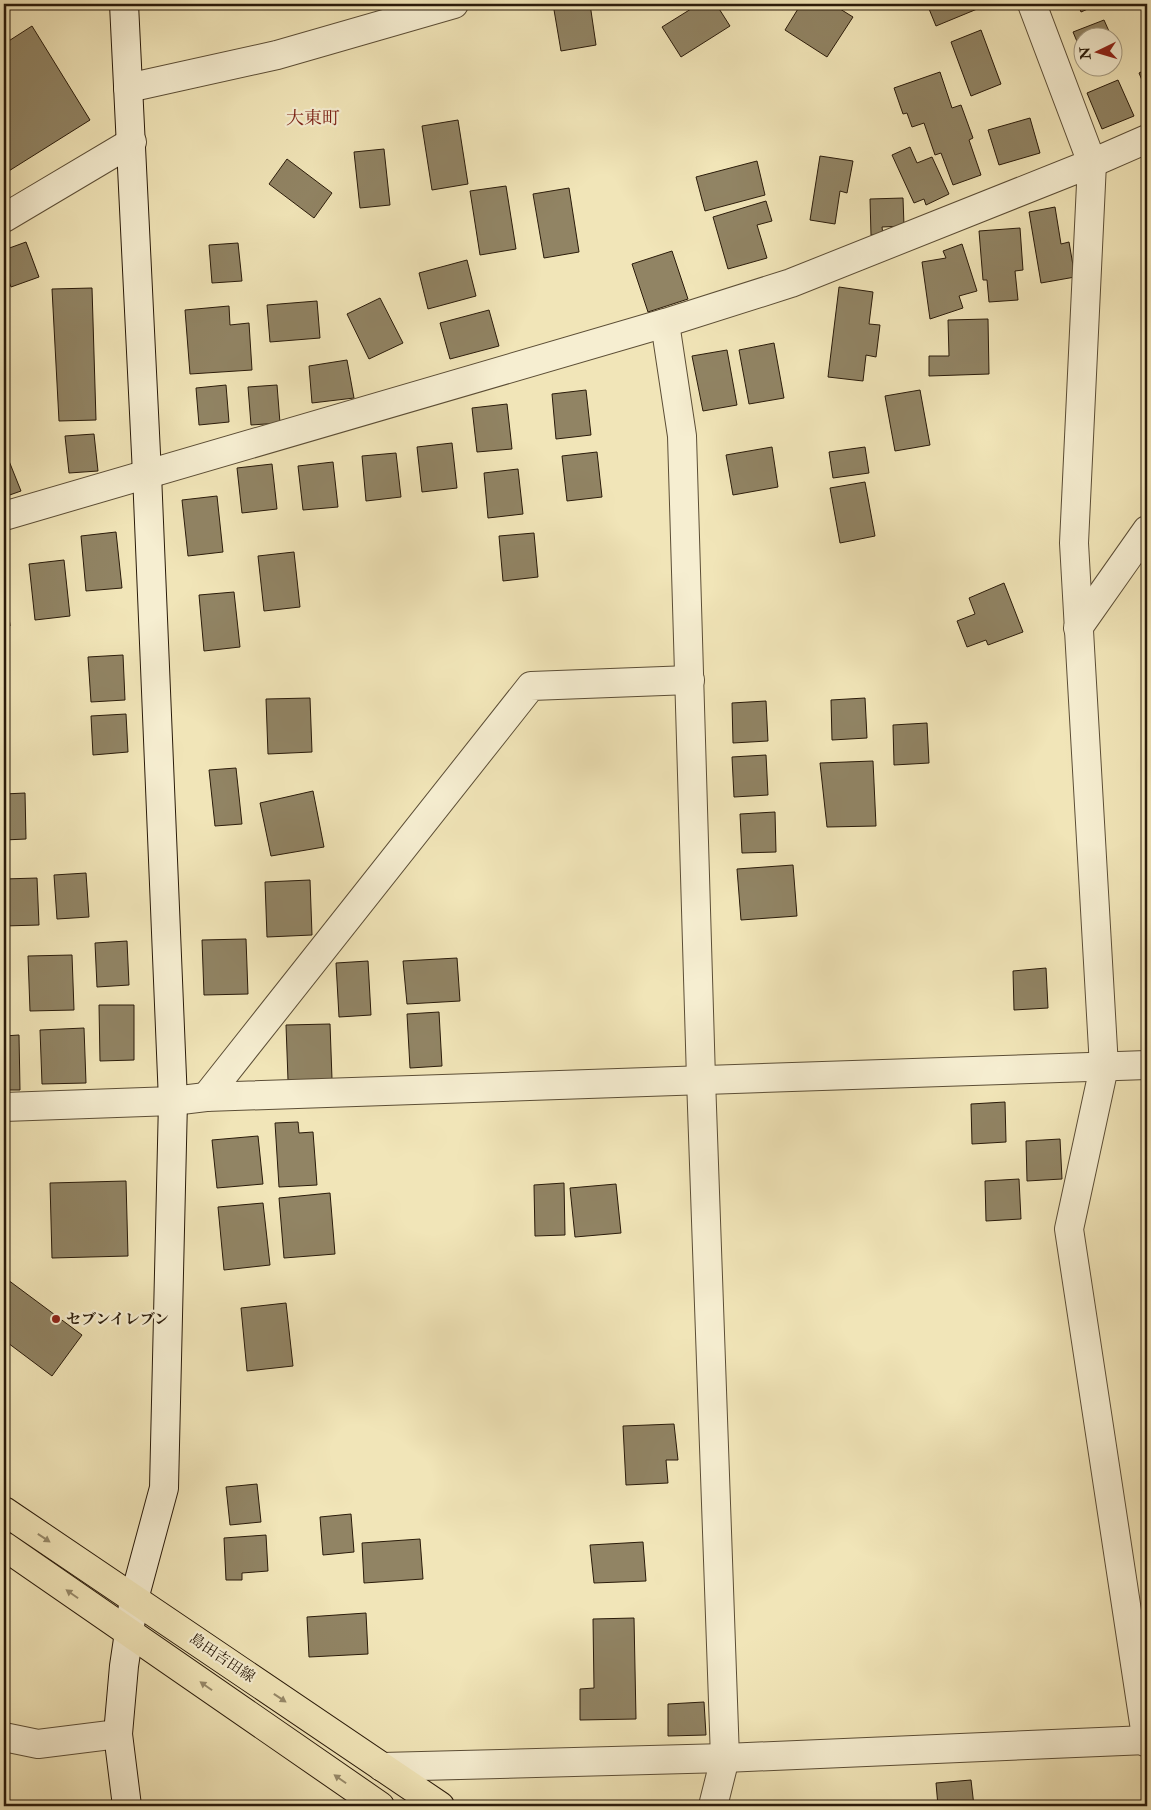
<svg xmlns="http://www.w3.org/2000/svg" width="1151" height="1810" font-family="'IM FELL Double Pica','Noto Serif JP',serif">
<style>
.building{fill:#918464;stroke:#2a1b0a}
.lines{fill:none;stroke-linecap:round;stroke-linejoin:round}
.street-casing{stroke:#5c4e36;stroke-width:30}
.secondary-casing{stroke:#2a1b0a;stroke-width:30}
.primary-casing{stroke:#2a1b0a;stroke-width:30}
.street{stroke:#f6eed1;stroke-width:28}
.secondary{stroke:#f6eed1;stroke-width:28}
.primary{stroke:#f1e5b8;stroke-width:28}
.oneway{fill:#978a6a}
.poi-dot{fill:#8f2418;stroke:#f6eed1;stroke-width:2}
.labels{text-anchor:middle;dominant-baseline:central;stroke-width:4.5;stroke-linejoin:round;paint-order:stroke}
.poi-label{font-size:15px;font-weight:bold;fill:#2a1b0a;stroke:#f6eed1;text-anchor:start}
.street-label{font-size:15px;fill:#2a1b0a;stroke:#f6eed1}
.quarter-label{font-size:18px;fill:#7a1f14;stroke:#f6eed1}
</style>
<rect width="100%" height="100%" fill="#f1e5b8"/>
<filter id="stains"><feTurbulence type="fractalNoise" baseFrequency=".004" numOctaves="4"/><feColorMatrix values="0 0 0 0 .2 0 0 0 0 .09 0 0 0 0 .02 0 0 0 .5 -.17"/></filter>
<radialGradient id="worn" r=".72"><stop offset=".6" stop-color="#630" stop-opacity="0"/><stop offset="1" stop-color="#630" stop-opacity=".3"/></radialGradient>
<g class="building">
<path d="M553,4h37l6,41 -35,6z"/>
<path d="M699,4h17l14,22 -49,31 -19,-30z"/>
<path d="M801,4h31l21,13 -26,40 -42,-27z"/>
<path d="M927,4h53l2,3 -46,19z"/>
<path d="M1078,4h21l-18,8z"/>
<path d="M1104,20l8,18h-28v20l-11,-26z"/>
<path d="M32,26l58,94 -86,54v-130z"/>
<path d="M981,30l20,54 -30,12 -20,-54z"/>
<path d="M1114,42l5,14 -5,2z"/>
<path d="M1147,69v23l-8,-19z"/>
<path d="M940,72l12,36 9,-3 12,33 -4,2 12,35 -28,10 -12,-32 -6,2 -11,-32 -12,4 -5,-14 -4,1 -9,-26z"/>
<path d="M1118,80l16,36 -32,13 -15,-36z"/>
<path d="M1030,118l10,35 -41,12 -11,-35z"/>
<path d="M458,120l10,64 -36,6 -10,-64z"/>
<path d="M910,147l7,16 15,-6 17,37 -23,11 -2,-6 -10,4 -22,-48z"/>
<path d="M384,149l6,56 -30,3 -6,-56z"/>
<path d="M820,156l33,5 -6,32 -7,-2 -5,33 -25,-4z"/>
<path d="M287,159l45,34 -18,25 -45,-34z"/>
<path d="M757,161l8,34 -60,16 -9,-34z"/>
<path d="M506,186l10,63 -36,6 -10,-64z"/>
<path d="M569,188l10,64 -35,6 -11,-64z"/>
<path d="M903,198l1,28 -22,1 1,8h-12l-1,-36z"/>
<path d="M766,201l6,20 -15,4 10,33 -39,11 -15,-52z"/>
<path d="M1055,207l6,37 8,-2 6,35 -34,6 -12,-71z"/>
<path d="M1020,228l3,42 -8,1 3,29 -29,2 -2,-22h-4l-4,-49z"/>
<path d="M26,242l13,35 -28,10 -7,-20v-17z"/>
<path d="M238,243l4,38 -30,2 -3,-38z"/>
<path d="M962,244l15,47 -18,5 4,12 -33,11 -8,-57 24,-4 -3,-7z"/>
<path d="M672,251l16,48 -40,13 -16,-48z"/>
<path d="M467,260l9,36 -48,13 -9,-36z"/>
<path d="M839,287l34,5 -4,32 11,1 -4,32 -10,-2 -3,26 -35,-4z"/>
<path d="M92,288l4,132 -37,1 -7,-132z"/>
<path d="M380,298l23,45 -34,16 -22,-45z"/>
<path d="M317,301l3,37 -50,4 -3,-37z"/>
<path d="M229,306l1,19 19,-2 3,47 -62,4 -5,-64z"/>
<path d="M489,310l10,36 -49,13 -10,-36z"/>
<path d="M988,319l1,55 -60,2v-20h20l-1,-36z"/>
<path d="M774,343l10,55 -35,6 -10,-54z"/>
<path d="M727,350l10,55 -34,6 -11,-55z"/>
<path d="M347,360l7,38 -42,5 -3,-37z"/>
<path d="M226,385l3,37 -30,3 -3,-37z"/>
<path d="M277,385l3,38 -29,2 -3,-38z"/>
<path d="M586,390l5,45 -35,4 -4,-45z"/>
<path d="M920,390l10,55 -35,6 -10,-55z"/>
<path d="M507,404l5,45 -35,3 -5,-44z"/>
<path d="M94,434l4,37 -29,2 -4,-37z"/>
<path d="M452,443l5,45 -35,4 -5,-45z"/>
<path d="M772,447l6,40 -45,8 -7,-40z"/>
<path d="M865,447l4,26 -36,5 -4,-26z"/>
<path d="M597,452l5,45 -35,4 -5,-45z"/>
<path d="M396,453l5,44 -35,4 -4,-45z"/>
<path d="M7,456l14,35 -17,6v-39z"/>
<path d="M333,462l5,45 -35,3 -5,-44z"/>
<path d="M272,464l5,45 -35,4 -5,-45z"/>
<path d="M518,469l5,45 -35,4 -4,-45z"/>
<path d="M865,482l10,54 -35,7 -10,-55z"/>
<path d="M217,496l6,56 -35,4 -6,-56z"/>
<path d="M116,532l6,56 -36,3 -5,-55z"/>
<path d="M534,533l4,44 -35,4 -4,-45z"/>
<path d="M294,552l6,55 -36,4 -6,-55z"/>
<path d="M64,560l6,56 -35,4 -6,-56z"/>
<path d="M4,570l6,56 -6,1z"/>
<path d="M1004,583l19,49 -35,13 -2,-5 -19,7 -10,-26 18,-7 -6,-16z"/>
<path d="M234,592l6,55 -36,4 -5,-56z"/>
<path d="M123,655l2,45 -34,2 -3,-45z"/>
<path d="M310,698l2,54 -44,2 -2,-55z"/>
<path d="M865,698l2,40 -35,2 -1,-40z"/>
<path d="M766,701l2,40 -35,2 -1,-40z"/>
<path d="M126,714l2,38 -35,3 -2,-39z"/>
<path d="M927,723l2,40 -35,2 -1,-40z"/>
<path d="M766,755l2,40 -34,2 -2,-40z"/>
<path d="M873,761l3,65 -49,1 -7,-64z"/>
<path d="M236,768l6,56 -27,2 -6,-56z"/>
<path d="M313,791l11,56 -53,9 -11,-53z"/>
<path d="M25,793l1,46 -22,1v-46z"/>
<path d="M775,812l1,40 -34,1 -2,-39z"/>
<path d="M793,865l4,51 -56,4 -4,-51z"/>
<path d="M86,873l3,44 -32,2 -3,-44z"/>
<path d="M37,878l2,47 -35,1v-47z"/>
<path d="M310,880l2,55 -45,2 -2,-55z"/>
<path d="M246,939l2,55 -44,1 -2,-55z"/>
<path d="M127,941l2,44 -32,2 -2,-44z"/>
<path d="M72,955l2,55 -44,1 -2,-55z"/>
<path d="M457,958l3,43 -53,3 -4,-43z"/>
<path d="M368,961l3,54 -32,2 -3,-54z"/>
<path d="M1046,968l2,40 -34,2 -1,-39z"/>
<path d="M99,1005h35v55l-34,1z"/>
<path d="M439,1012l3,54 -32,2 -3,-54z"/>
<path d="M330,1024l2,55 -44,1 -2,-55z"/>
<path d="M84,1028l2,55 -44,1 -2,-54z"/>
<path d="M19,1035l1,55h-16v-54z"/>
<path d="M1005,1102l1,40 -34,2 -1,-40z"/>
<path d="M298,1122l1,11 14,-1 4,53 -38,2 -4,-64z"/>
<path d="M258,1136l5,48 -46,4 -5,-48z"/>
<path d="M1060,1139l2,40 -35,2 -1,-40z"/>
<path d="M1019,1179l2,40 -35,2 -1,-40z"/>
<path d="M126,1181l2,75 -76,2 -2,-75z"/>
<path d="M564,1183l1,52 -30,1 -1,-51z"/>
<path d="M616,1184l5,49 -46,4 -5,-49z"/>
<path d="M330,1193l5,61 -51,4 -5,-60z"/>
<path d="M263,1203l7,62 -46,5 -6,-63z"/>
<path d="M4,1277l78,58 -30,41 -48,-36z"/>
<path d="M286,1303l7,63 -46,5 -6,-63z"/>
<path d="M674,1424l4,36h-12l2,23 -42,2 -3,-59z"/>
<path d="M257,1484l4,38 -31,3 -4,-38z"/>
<path d="M351,1514l3,38 -31,3 -3,-38z"/>
<path d="M266,1535l2,36 -26,2v7h-16l-2,-42z"/>
<path d="M420,1539l3,40 -59,4 -2,-40z"/>
<path d="M643,1542l3,39 -52,2 -4,-38z"/>
<path d="M366,1613l2,41 -59,3 -2,-40z"/>
<path d="M634,1618l2,101 -56,1v-31l14,-1 -1,-69z"/>
<path d="M704,1702l2,33 -38,1v-32z"/>
<path d="M971,1780l3,26h-36l-2,-23z"/>
</g>
<g class="lines">
<defs>
<g id="street">
<path d="M1032,4l60,159 -18,380 30,524 -35,162 78,514"/>
<path d="M128,88l149,-33 177,-51"/>
<path d="M4,218l128,-76"/>
<path d="M665,323l17,113 19,643 24,679 -12,48"/>
<path d="M4,516l661,-193 126,-40 301,-120 55,-24"/>
<path d="M1078,628l69,-98"/>
<path d="M206,1097l325,-411 159,-6"/>
<path d="M4,1107l169,-6 33,-4 941,-32"/>
<path d="M4,1737l34,7 80,-10"/>
<path d="M382,1767l343,-9 422,-18"/>
</g>
<path id="secondary" d="M124,4l23,470 26,627 -9,387 -30,111 -10,67 -6,68 9,72"/>
<g id="primary">
<path d="M4,1511l436,295"/>
<path d="M4,1546l376,260"/>
</g>
</defs>
<use href="#street" class="street-casing"/>
<use href="#secondary" class="secondary-casing"/>
<use href="#primary" class="primary-casing"/>
<use href="#street" class="street"/>
<use href="#secondary" class="secondary"/>
<use href="#primary" class="primary"/>
</g>
<defs><path id="oneway-solid" d="M-6-.8H1V-3.2L6.5 0L1 3.2V.8H-6Z" transform="scale(1.25)"/></defs>
<g class="oneway">
<use href="#oneway-solid" transform="translate(44 1538) rotate(34)"/>
<use href="#oneway-solid" transform="translate(72 1594) rotate(-145)"/>
<use href="#oneway-solid" transform="translate(206 1686) rotate(-145)"/>
<use href="#oneway-solid" transform="translate(280 1698) rotate(34)"/>
<use href="#oneway-solid" transform="translate(340 1779) rotate(-145)"/>
</g>
<circle class="poi-dot" cx="56" cy="1319" r="5"/>
<g class="labels">
<g class="poi-label">
<text x="66" y="1319">セブンイレブン</text>
</g>
<g class="street-label">
<text transform="translate(222 1658) rotate(34)">島田吉田線</text>
</g>
<g class="quarter-label">
<text x="313" y="118">大東町</text>
</g>
</g>
<rect width="1151" height="1810" fill="none" stroke="#f1e5b8" stroke-width="20"/>
<rect x="5" y="5" width="1141" height="1800" fill="none" stroke="#2a1b0a" stroke-width="2.5"/>
<rect x="10" y="10" width="1131" height="1790" fill="none" stroke="#2a1b0a"/>
<g transform="translate(1098 52) rotate(265)"><circle r="24" fill="#f6eed1" stroke="#a49a81"/>
<path d="M0-4L9 19L0 12L-9 19Z" fill="#8f2418"/>
<text y="-8" font-size="14" font-weight="bold" text-anchor="middle" fill="#2a1b0a">N</text>
</g>
<rect width="100%" height="100%" filter="url(#stains)"/>
<rect width="100%" height="100%" fill="url(#worn)"/>
</svg>
